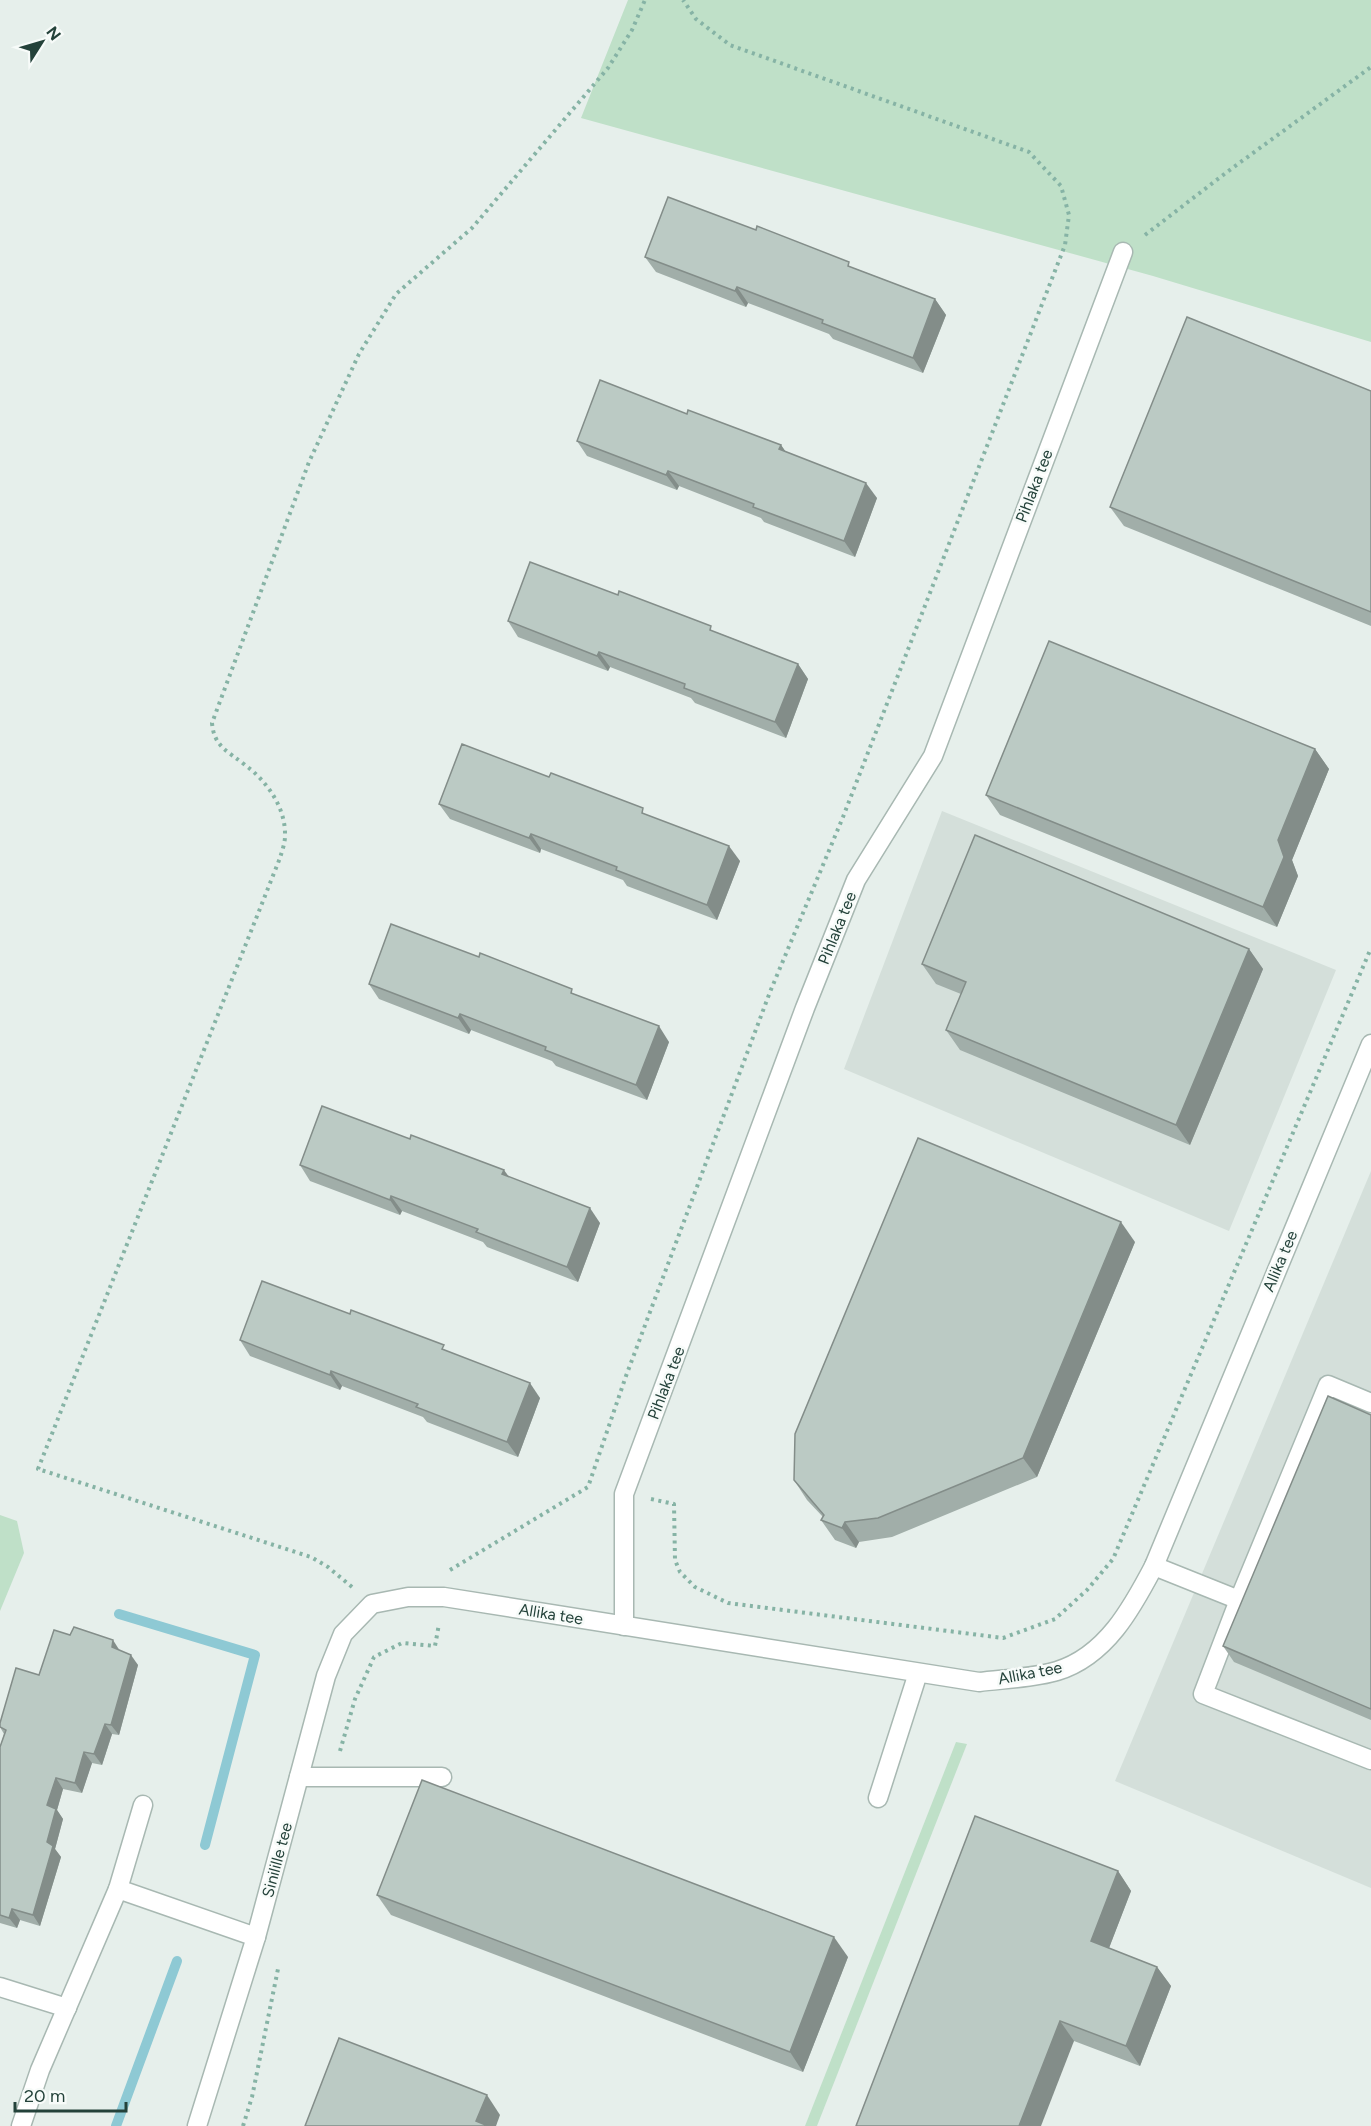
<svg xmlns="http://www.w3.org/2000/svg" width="1371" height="2126" font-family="Figtree,sans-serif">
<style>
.built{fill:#d4dfda}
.green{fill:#bfe0c8}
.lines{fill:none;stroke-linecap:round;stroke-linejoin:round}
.stream{stroke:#8ec9d4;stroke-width:10}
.minor-casing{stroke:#a8b8b2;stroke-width:21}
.path{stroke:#86b3a5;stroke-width:4;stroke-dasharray:3 4.5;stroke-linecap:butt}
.minor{stroke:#fff;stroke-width:18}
.wall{fill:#a1aea9}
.shaded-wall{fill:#838d89}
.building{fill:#bbcac4;stroke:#838d89;stroke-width:1.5}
.labels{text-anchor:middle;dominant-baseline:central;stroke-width:5;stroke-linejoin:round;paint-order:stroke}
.street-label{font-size:16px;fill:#24423a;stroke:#f7fbf9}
</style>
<rect width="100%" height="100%" fill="#e6efeb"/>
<g class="built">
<path d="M942,811l394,159 -107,261 -385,-162z"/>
<path d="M1371,1171v717l-256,-107z"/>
</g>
<g class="green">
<path d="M628,0h743v342l-218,-66 -572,-158z"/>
<path d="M0,1515l17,6 7,32 -24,58z"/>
<path d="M956,1742l11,2 -150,382h-12z"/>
</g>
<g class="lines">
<g class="stream">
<path d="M119,1614l136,41 -50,190"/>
<path d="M116,2126l61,-165"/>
</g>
<defs>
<g id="minor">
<path d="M1154,1566l85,34 89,-215 43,18"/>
<path d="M1239,1600l-36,94 168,66"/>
<path d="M624,1626v-132l181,-486 51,-128 77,-124 190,-504"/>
<path d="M299,1777h143"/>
<path d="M878,1798l40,-125"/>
<path d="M143,1805l-25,84 138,48"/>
<path d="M0,1987l67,21"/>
<path d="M21,2126l19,-56 78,-181"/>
<path d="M197,2126l59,-189 70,-261 17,-42 29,-30 36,-7h36l535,85c23,-3 56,-4 78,-11 49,-15 75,-63 97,-105l217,-522"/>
</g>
</defs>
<use href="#minor" class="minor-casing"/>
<g class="path">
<path d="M1145,235l82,-63 144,-105"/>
<path d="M651,1499l23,5 1,56 5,12 15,15 33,16 275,35 52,-19 32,-29 26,-31 258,-611"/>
<path d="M450,1570l138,-83 38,-111 144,-384 73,-175 222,-572 4,-30 -8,-29 -32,-34 -299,-107 -34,-26 -13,-19"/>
<path d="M352,1587l-24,-20 -17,-10 -273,-88 242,-611c2,-7 5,-15 5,-22 1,-28 -18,-55 -40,-71 -17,-14 -31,-18 -33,-42l97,-261 50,-108 37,-60 76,-66 136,-160 24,-38 13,-30"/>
<path d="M340,1751l15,-52 19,-42 28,-14 33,3 4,-22"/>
<path d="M243,2126l9,-29 26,-128"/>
</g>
<use href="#minor" class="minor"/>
</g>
<g class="wall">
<path d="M645,257l209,11 81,31 11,16 -23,58 -90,-34 -4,-5 -81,-31 -2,4 -90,-35z"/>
<path d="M1371,391v235l-247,-100 -14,-19z"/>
<path d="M687,414l94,31 5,7 91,46 -22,59 -91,-35 -3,-4 -82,-32 -2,4 -90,-34 -10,-15z"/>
<path d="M508,621l208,11 82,32 10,15 -22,59 -91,-35 -4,-5 -81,-31 -2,4 -90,-34z"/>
<path d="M1315,749l14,20 -37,91 6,16 -21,51 -277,-112 -14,-20z"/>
<path d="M439,804l209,11 92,46 -23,59 -90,-34 -4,-6 -82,-31 -1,4 -90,-34z"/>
<path d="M1249,949l14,20 -73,176 -230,-95 -14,-20 15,-36 -25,-10 -14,-20z"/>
<path d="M369,984l208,11 92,47 -22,58 -91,-34 -4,-5 -81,-31 -2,4 -90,-35z"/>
<path d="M300,1165l209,12 91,46 -22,59 -91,-35 -4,-5 -81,-31 -2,4 -90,-34z"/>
<path d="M1135,1242l-98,235 -145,60 -33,5 -3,6 -21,-8 -14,-20 2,-3 -16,-17 -13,-20z"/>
<path d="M240,1340l208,12 92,46 -22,59 -91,-35 -4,-5 -81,-31 -2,4 -90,-34z"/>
<path d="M1371,1415v305l-137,-58 -11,-16z"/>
<path d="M120,1651l18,14 -19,70 -7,-1 -10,31 -10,-2 -10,30 -19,-4 -6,21 6,9 -8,30 6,8 -21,69 -20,-6 -3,8 -17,-5v-176l4,-13 -4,-7v-4l39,-48z"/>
<path d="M1118,1871l13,20 -22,57 48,19 14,19 -31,80 -66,-25 -218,85z"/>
<path d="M377,1895l471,62 -45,115 -412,-157z"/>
</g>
<g class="shaded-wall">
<path d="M737,287l11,16 -2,4 -11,-16z"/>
<path d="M935,299l11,16 -23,58 -10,-15z"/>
<path d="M781,445l10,15 -12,-11z"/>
<path d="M668,471l11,15 -2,4 -11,-15z"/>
<path d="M866,483l11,15 -22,59 -11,-16z"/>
<path d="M599,652l11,15 -2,4 -11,-15z"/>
<path d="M798,664l10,15 -22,59 -11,-16z"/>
<path d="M1315,749l14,20 -37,91 6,16 -21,51 -14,-20 15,-67z"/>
<path d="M531,834l10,15 -1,4 -11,-15z"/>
<path d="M729,846l11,15 -23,59 -10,-15z"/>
<path d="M1249,949l14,20 -73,176 -14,-20z"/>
<path d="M460,1014l11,16 -2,4 -11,-16z"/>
<path d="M659,1026l10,16 -22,58 -11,-15z"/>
<path d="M504,1170l11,15 -13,-11z"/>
<path d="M391,1196l11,15 -2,4 -10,-15z"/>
<path d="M590,1208l10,15 -22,59 -11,-15z"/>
<path d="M1121,1222l14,20 -98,235 -14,-19z"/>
<path d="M331,1371l11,15 -2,4 -10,-15z"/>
<path d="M530,1383l10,15 -22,59 -11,-15z"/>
<path d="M845,1522l14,20 -3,6 -14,-20z"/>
<path d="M113,1640l7,11 -8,-4z"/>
<path d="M131,1655l7,10 -19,70 -8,-10z"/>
<path d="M105,1724l7,10 -10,31 -8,-11z"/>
<path d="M84,1752l8,11 -10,30 -7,-10z"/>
<path d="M56,1778l7,11 -6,21 6,9 -8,30 6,8 -21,69 -7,-11 14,-73v-37z"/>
<path d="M1118,1871l13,20 -27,70 -13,-20z"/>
<path d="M12,1909l8,11 -3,8 -8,-10z"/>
<path d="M834,1937l14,20 -45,115 -13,-20z"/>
<path d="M1157,1967l14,19 -31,80 -14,-20z"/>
<path d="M1060,2021l14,20 -33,85h-22z"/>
<path d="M487,2095l13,20 -4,11h-17l-3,-5z"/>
</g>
<g class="building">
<path d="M668,197l88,33 1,-4 92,36 -1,4 87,33 -22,59 -91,-35 1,-3 -86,-33 -2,4 -90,-34z"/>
<path d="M1187,317l184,74v221l-261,-105z"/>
<path d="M600,380l87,34 1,-4 93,35 -2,4 87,34 -22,58 -91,-34 1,-3 -86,-33 -2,4 -89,-34z"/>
<path d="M530,562l88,33 1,-4 92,35 -1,4 88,34 -23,58 -91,-34 1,-4 -86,-32 -2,4 -89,-35z"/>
<path d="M1049,641l266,108 -37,91 6,17 -21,50 -277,-112z"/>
<path d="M462,744l87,33 2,-4 92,35 -1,5 87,33 -22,59 -91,-35 1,-3 -86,-33 -2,4 -90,-34z"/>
<path d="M975,835l274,114 -73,176 -230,-95 20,-48 -44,-18z"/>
<path d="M391,924l88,33 1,-4 92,36 -1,4 88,33 -23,59 -91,-35 1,-3 -86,-33 -2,4 -89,-34z"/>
<path d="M322,1106l88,33 1,-4 93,35 -2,4 88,34 -23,59 -91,-35 2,-3 -87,-33 -1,4 -90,-35z"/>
<path d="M918,1138l203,84 -98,236 -145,60 -33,4 -3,6 -21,-8 3,-5 -30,-35 1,-46z"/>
<path d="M262,1281l88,33 1,-4 93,35 -2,4 88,34 -23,59 -91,-35 2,-3 -87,-33 -1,4 -90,-35z"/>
<path d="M1328,1396l43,19v294l-148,-63z"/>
<path d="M74,1627l39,13 -1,7 19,8 -20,70 -6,-1 -11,30 -10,-2 -9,31 -19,-5 -9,27 9,4 -9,33 6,4 -20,69 -21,-6 -3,9 -9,-3v-168l6,-17 -6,-3v-4l16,-55 23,7 15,-45 16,5z"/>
<path d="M422,1780l412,157 -44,115 -413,-157z"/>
<path d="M975,1816l143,55 -27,70 66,26 -31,79 -66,-25 -41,105h-163z"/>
<path d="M339,2038l148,57 -11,26 12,5h-183z"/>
</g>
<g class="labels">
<g class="street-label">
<text transform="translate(1034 486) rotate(-69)">Pihlaka tee</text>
<text transform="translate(837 928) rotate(-68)">Pihlaka tee</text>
<text transform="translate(1280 1261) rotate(-67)">Allika tee</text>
<text transform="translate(666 1383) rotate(-69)">Pihlaka tee</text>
<text transform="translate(551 1614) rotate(9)">Allika tee</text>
<text transform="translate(1030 1673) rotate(-11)">Allika tee</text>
<text transform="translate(277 1860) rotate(-75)">Sinilille tee</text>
</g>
</g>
<g transform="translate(42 42) rotate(53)" stroke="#f7fbf9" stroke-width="4.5" paint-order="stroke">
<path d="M0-4.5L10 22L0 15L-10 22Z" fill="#24423a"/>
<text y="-9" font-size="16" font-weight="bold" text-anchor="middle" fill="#24423a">N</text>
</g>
<path d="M15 2102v9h111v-9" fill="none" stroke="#24423a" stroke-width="3"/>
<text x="24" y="2102" font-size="18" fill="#24423a" stroke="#f7fbf9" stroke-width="4.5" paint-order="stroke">20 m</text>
</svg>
